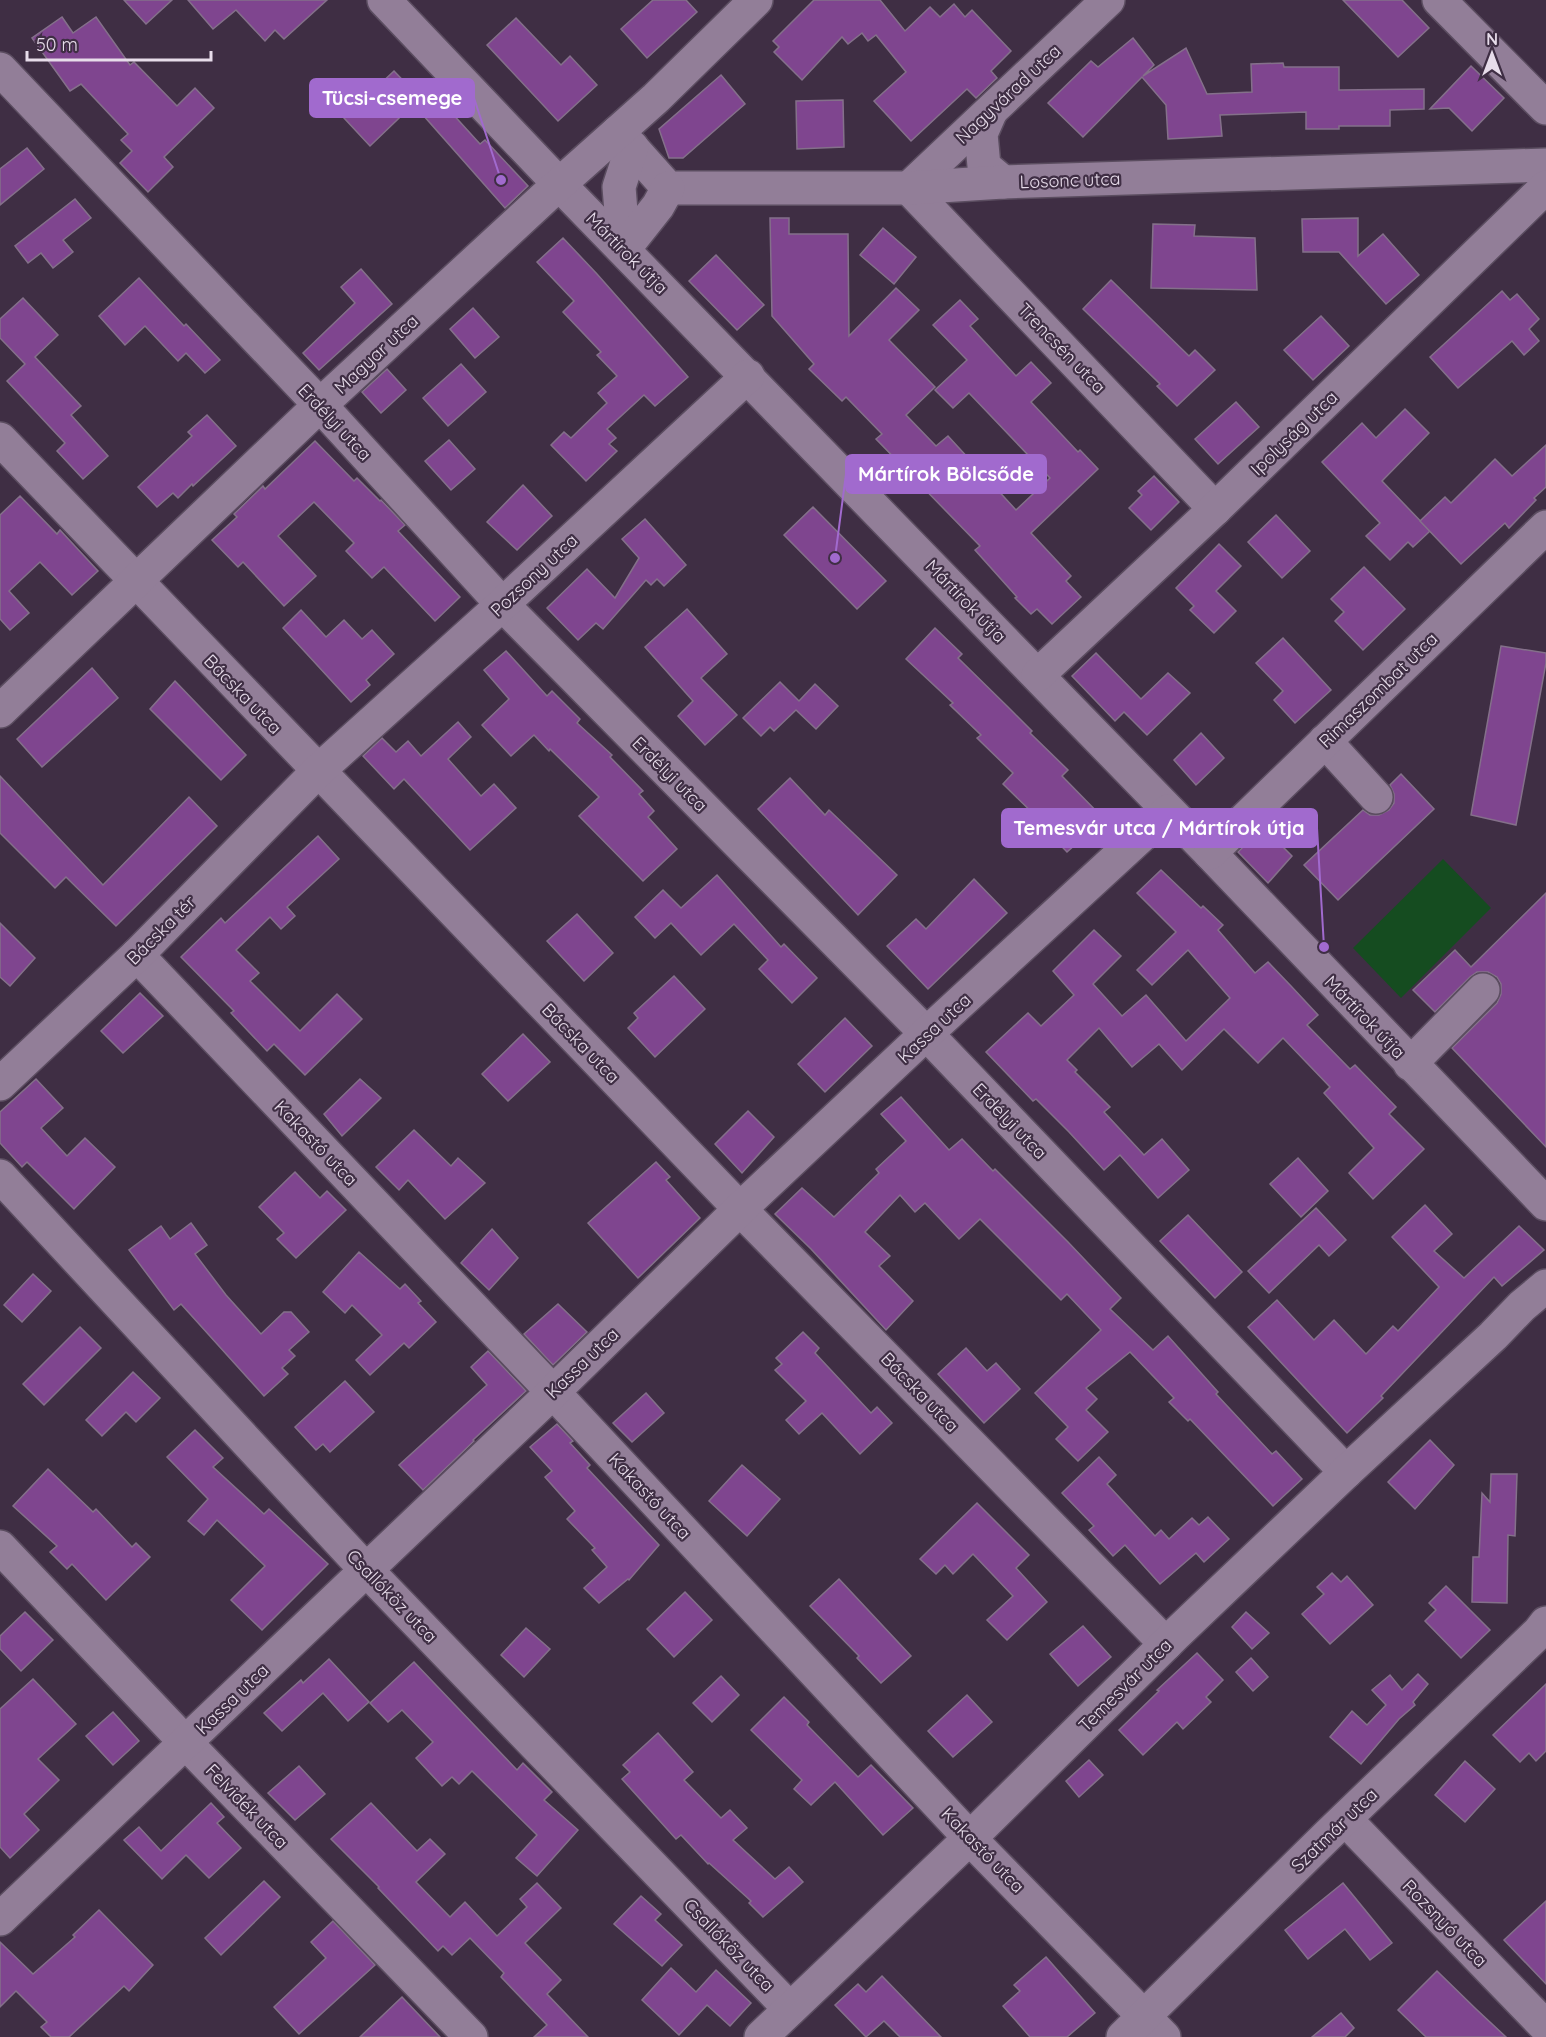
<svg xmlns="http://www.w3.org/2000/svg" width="1546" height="2037" font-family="Quicksand,sans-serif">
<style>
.green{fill:#154c20}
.building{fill:#7f458f;stroke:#84708a;stroke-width:1.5}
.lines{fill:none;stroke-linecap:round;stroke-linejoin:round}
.minor-casing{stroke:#5b4d60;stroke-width:36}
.minor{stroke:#927e98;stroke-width:33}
.labels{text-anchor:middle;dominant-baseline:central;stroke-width:4.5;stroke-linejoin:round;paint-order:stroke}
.street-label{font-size:18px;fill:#e7dcea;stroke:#3f2e44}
.leader{fill:none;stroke:#a16ace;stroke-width:2}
.callout-dot{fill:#a16ace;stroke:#3f2e44;stroke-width:2}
.callout{fill:#a16ace;stroke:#a16ace;stroke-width:2}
.callout-label{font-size:20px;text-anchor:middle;font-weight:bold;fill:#fff}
</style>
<rect width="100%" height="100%" fill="#3f2e44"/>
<path class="green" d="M1443,859l48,49 -90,90 -48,-50z"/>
<g class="building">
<path d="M124,0h48l-26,24z"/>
<path d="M188,0h139l-43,39 -9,-9 -10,11 -29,-31 -23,19z"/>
<path d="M653,0h33l11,12 -50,46 -26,-29z"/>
<path d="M814,0h66l25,31 25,-24 10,10 14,-13 11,13 7,-7 39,41 -20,20 6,7 -21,20 -9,-9 -56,52 -37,-40 32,-29 -30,-37 -8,6 -6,-8 -14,11 -6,-7 -40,43 -28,-28 5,-5 -6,-6z"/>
<path d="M1343,0h59l27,28 -31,29z"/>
<path d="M62,17l11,16 23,-16 34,48 4,-3 43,44 18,-18 19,20 -50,49 9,10 -25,25 -28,-29 12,-12 -11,-11 7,-6 -47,-50 -11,7 -38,-53z"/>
<path d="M516,18l45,47 9,-9 27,29 -39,36 -71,-76z"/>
<path d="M1133,38l21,27 -11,11 43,-28 21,46 45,-2 -1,-28 32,-1 1,4h55v23l85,-1v20l-34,1v16h-51v3h-33v-17l-86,3 2,21 -54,3 -2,-34 -24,-28 -59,60 -35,-34 43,-42 7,6z"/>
<path d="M1471,66l33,32 -32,33 -23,-23 -19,1z"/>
<path d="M394,71l26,27 -50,48 -26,-28z"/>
<path d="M721,75l24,29 -62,54h-14l-10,-29z"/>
<path d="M440,100l40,44 5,-4 43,46 -23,22 -82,-93z"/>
<path d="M843,100l1,47 -47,2 -1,-48z"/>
<path d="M27,148l17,21 -44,36v-36z"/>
<path d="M75,199l16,19 -28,22 10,12 -20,16 -12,-15 -13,10 -13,-17z"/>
<path d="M770,218h19v16h59l1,102 47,-48 23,22 -30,30 46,47 -29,28 30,31 12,-10 68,74 34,-32 -81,-85 -16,15 -18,-18 32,-30 -34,-35 27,-25 18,19 -8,7 46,50 15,-14 20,21 -20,19 47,50 2,-2 18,19 -67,64 40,43 -5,5 15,16 -29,27 -15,-15 -6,5 -16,-16 2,-1 -42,-47 5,-4 -104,-107 6,-5 -36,-37 -4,4 -33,-32 5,-5 -42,-48z"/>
<path d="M1358,218v38l25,-22 36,41 -33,29 -47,-52h-36l-1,-33z"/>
<path d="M1153,224l42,1 -1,11 61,2 2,52 -106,-2z"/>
<path d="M883,228l33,29 -22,27 -34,-29z"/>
<path d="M563,238l34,36 91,103 -33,29 -11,-11 -37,34 9,9 -7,6 8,7 -31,30 -35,-36 13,-13 7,6 36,-35 -9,-10 19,-17 -20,-21 4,-3 -38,-40 11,-11 -37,-39z"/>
<path d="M716,255l48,50 -27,25 -48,-49z"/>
<path d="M361,269l31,35 -73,66 -16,-17 52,-50 -14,-16z"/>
<path d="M139,278l45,48 2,-2 34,36 -15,13 -19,-20 -8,8 -33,-35 -20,19 -26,-29z"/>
<path d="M1111,280l78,76 6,-6 20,20 -38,36 -20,-20 3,-2 -77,-75z"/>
<path d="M1502,291l8,9 7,-6 22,25 -10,10 10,12 -15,14 -12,-14 -54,47 -28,-31z"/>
<path d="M23,298l35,37 -23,22 46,49 -10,9 37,41 -25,23 -26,-28 8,-8 -58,-62 18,-17 -25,-26v-19z"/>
<path d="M473,308l26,29 -24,21 -25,-29z"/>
<path d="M1321,316l28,30 -36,34 -29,-30z"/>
<path d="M461,364l25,28 -38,34 -25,-28z"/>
<path d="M387,369l19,21 -25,23 -19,-21z"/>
<path d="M1236,402l23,25 -41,37 -23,-25z"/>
<path d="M1405,409l24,24 -47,48 48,50 -17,16 -5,-5 -18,18 -24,-24 14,-13 -58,-61 40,-39 14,15z"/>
<path d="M207,415l29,31 -43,40 -1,-2 -14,14 -5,-5 -16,14 -19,-20 54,-51 -4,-4z"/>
<path d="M449,440l26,29 -24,21 -26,-29z"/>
<path d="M315,441l39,40 3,-3 23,23 1,-1 24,25 -7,6 62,66 -25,24 -51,-54 -12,11 -26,-27 8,-8 -40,-41 -36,34 38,40 -32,30 -41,-44 -5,5 -26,-27 25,-23 -3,-3 29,-28 2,3z"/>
<path d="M1546,445v42l-12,11 2,2 -27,28 -4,-5 -44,41 -41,-43 25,-24 6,6 44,-44 17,17z"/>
<path d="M1154,476l25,26 -28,28 -22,-22 13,-13 -4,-4z"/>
<path d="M523,485l29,31 -35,34 -30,-28z"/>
<path d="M20,496l37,38 3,-4 38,41 -26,24 -32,-33 -31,29 20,22 -19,17 -10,-11v-104z"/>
<path d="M813,507l73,74 -29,28 -73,-74z"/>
<path d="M1276,515l34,36 -28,27 -34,-36z"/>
<path d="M645,519l41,46 -22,21 -7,-7 -6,6 -5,-5 -43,49 -7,-6 -18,17 -31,-32 40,-39 28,29 24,-40 -17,-19z"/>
<path d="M1219,544l22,22 -25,25 20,20 -22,22 -24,-23 4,-4 -18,-18z"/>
<path d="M1364,567l41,42 -42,41 -28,-29 9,-9 -13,-13z"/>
<path d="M687,609l40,45 -26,24 36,37 -32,30 -27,-29 15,-15 -48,-54z"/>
<path d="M301,610l25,27 18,-17 18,19 10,-9 22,24 -28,26 4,5 -19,17 -68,-74z"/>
<path d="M935,628l27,26 -4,4 50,49 24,24 -2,2 38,37 -6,6 42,43 -37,33 -24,-25 2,-2 -42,-41 10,-11 -36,-35 4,-3 -31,-30 3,-2 -47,-44z"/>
<path d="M1283,638l48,52 -36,33 -21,-23 9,-9 -27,-28z"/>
<path d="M1501,646l45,7v10l-30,162 -45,-10z"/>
<path d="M506,651l41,45 5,-5 28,28 -3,4 35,32 -2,2 33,34 -4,3 15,17 -6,6 29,32 -34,32 -64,-65 20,-19 -49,-48 -1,2 -15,-16 -23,21 -29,-31 27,-26 -25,-29z"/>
<path d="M1096,653l45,46 27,-26 22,20 -43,42 -23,-23 -9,9 -43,-45z"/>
<path d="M92,668l26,30 -76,69 -25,-28z"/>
<path d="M175,681l71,74 -25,25 -71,-71z"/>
<path d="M780,682l19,19 16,-17 23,22 -22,23 -20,-19 -22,21 -4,-4 -9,9 -18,-18z"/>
<path d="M458,722l13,15 -23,22 33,37 13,-12 22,24 -46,42 -66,-71 -10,10 -31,-33 19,-18 14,14 12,-11 13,15z"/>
<path d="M1201,733l23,25 -28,27 -22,-25z"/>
<path d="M1401,774l33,35 -96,91 -34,-35 59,-55 7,5h9l10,-5 5,-7v-9l-4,-9z"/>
<path d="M0,776l103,109 86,-88 28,29 -101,100 -50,-49 -11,11 -55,-55z"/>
<path d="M790,778l35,37 4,-5 68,65 -39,40 -100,-106z"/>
<path d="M1263,827l29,29 -24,27 -30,-31z"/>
<path d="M318,836l21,23 -52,48 8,9 -14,13 -11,-12 -34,33 23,23 -9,8 50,50 37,-37 25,25 -57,56 -31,-31 -7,7 -36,-38 3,-2 -53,-54 40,-39 4,5z"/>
<path d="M1161,870l40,38 2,-2 20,19 -5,5 37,43 13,-11 23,24 27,29 -11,10 43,44 5,-4 41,42 -7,7 35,35 -51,50 -24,-26 25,-25 -50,-55 6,-6 -47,-49 -25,25 -34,-34 -42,41 -23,-26 -27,23 -33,-39 -32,32 10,10 -2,2 35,35 -6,5 40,43 18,-16 27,31 -31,28 -38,-43 -16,15 -35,-38 -33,-33 -3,2 -47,-49 42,-39 13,13 33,-31 -21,-24 41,-41 27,26 -28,28 29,32 24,-21 40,46 44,-43 -42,-48 -36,35 -15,-15 39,-38 -39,-39z"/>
<path d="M717,875l64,72 3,-3 33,34 -25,25 -33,-34 9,-9 -34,-36 -33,31 -30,-32 -16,15 -20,-21 28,-27 18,18z"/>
<path d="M974,879l33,34 -79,76 -41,-43 29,-27 10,10z"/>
<path d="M1546,893v254l-94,-99 45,-45 4,-9v-10l-4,-7 -9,-5h-11l-7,5 -35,35 -22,-22 42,-40 16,17z"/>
<path d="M577,914l36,39 -29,28 -37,-40z"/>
<path d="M0,923l35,35 -25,28 -10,-9z"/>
<path d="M674,976l31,33 -50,48 -27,-29 10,-10 -4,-5z"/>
<path d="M140,993l23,23 -40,37 -22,-22z"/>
<path d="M845,1018l27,28 -47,46 -27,-28z"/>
<path d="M523,1034l27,28 -42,39 -26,-27z"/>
<path d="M36,1079l27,29 -22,20 26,28 18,-18 30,29 -41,42 -47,-47 -5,5 -22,-24v-31z"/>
<path d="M360,1079l21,19 -39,38 -18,-22z"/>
<path d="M901,1097l48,53 13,-11 31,32 2,-2 73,73 53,56 -11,11 43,41 15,-14 50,56 -2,2 56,60 4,-3 26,28 -29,27 -83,-87 -2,2 -19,-19 5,-4 -44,-46 -44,36 11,11 -11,11 22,22 -30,29 -22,-22 12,-12 -33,-34 66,-63 -34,-36 -6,6 -81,-81 -21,20 -34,-36 -10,9 -15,-17 -35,37 25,24 -11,10 34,35 -27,29 -75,-81 -36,-35 27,-26 32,29 45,-44 -3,-4 30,-28 -25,-27z"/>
<path d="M748,1111l26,26 -32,36 -27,-29z"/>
<path d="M414,1130l37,36 7,-8 27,25 -40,36 -37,-39 -9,10 -23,-23z"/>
<path d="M1298,1158l30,33 -27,26 -31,-33z"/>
<path d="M656,1162l14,15 -4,3 34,38 -62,60 -50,-55z"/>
<path d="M295,1172l25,26 7,-7 19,19 -50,48 -19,-19 7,-6 -25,-26z"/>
<path d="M1425,1205l27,29 -18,17 30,27 55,-52 25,24 -42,36 -8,-9 -113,119 2,2 -36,35 -99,-106 29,-27 37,40 20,-20 32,34 27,-28 5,5 41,-44 -47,-50z"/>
<path d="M1316,1208l30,32 -17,16 -10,-11 -50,48 -21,-22z"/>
<path d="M1188,1215l54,57 -27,26 -55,-57z"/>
<path d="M191,1223l16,22 -12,9 31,41 35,39 23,-22h7l18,20 -20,18 6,6 -13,12 6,6 -24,22 -83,-92 -7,6 -45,-60 32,-24 9,13z"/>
<path d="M492,1229l26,29 -29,32 -28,-27z"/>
<path d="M359,1252l41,37 5,-5 16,17 -3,2 18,19 -27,26 -5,-5 -34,32 -14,-15 26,-25 -30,-30 -7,8 -22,-21z"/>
<path d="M33,1274l18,17 -29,31 -18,-17z"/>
<path d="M558,1304l29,28 -34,33 -29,-31z"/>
<path d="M80,1327l21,21 -57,57 -21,-21z"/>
<path d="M803,1332l16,16 -4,5 56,60 6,-6 15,16 -32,31 -38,-41 -23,21 -13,-14 20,-19 -31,-31 7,-6 -6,-6z"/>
<path d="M966,1348l21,23 9,-8 24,26 -36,34 -46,-49z"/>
<path d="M488,1351l38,40 -53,49 1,1 -51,49 -24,-25 88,-80 -16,-18z"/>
<path d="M133,1372l27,26 -24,24 -10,-10 -24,24 -16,-16z"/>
<path d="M345,1381l29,31 -44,40 -7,-8 -7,6 -21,-23z"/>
<path d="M646,1393l18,20 -32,29 -19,-19z"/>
<path d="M557,1424l16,17 -3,2 20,22 -3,3 72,77 -30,35 -1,-1 -29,24 -15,-15 23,-21 -15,-17 3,-2 -28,-29 8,-8 -30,-34 7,-6 -22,-24z"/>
<path d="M195,1430l28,28 -10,9 51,47 5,-5 59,55 -66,66 -31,-30 34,-34 -48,-46 -13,15 -16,-14 20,-22 -41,-42z"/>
<path d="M1430,1440l24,25 -39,44 -27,-27z"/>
<path d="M1099,1457l17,18 -9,9 48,52 6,-6 8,9 23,-21 7,7 9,-8 21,22 -25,23 -8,-9 -36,31 -35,-39 -12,11 -24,-26 5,-4 -32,-33z"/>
<path d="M742,1465l38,34 -33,37 -38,-35z"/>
<path d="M48,1469l45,43 3,-3 36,38 4,-4 14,14 -44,43 -34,-36 -5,5 -17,-17 7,-6 -44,-40z"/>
<path d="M1491,1474h26l-2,62 -7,-1 -1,68 -35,-1 1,-45h6l3,-64 8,9z"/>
<path d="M977,1503l52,52 -13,13 31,34 -40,38 -20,-20 26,-24 -40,-42 -20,20 -8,-9 -9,9 -16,-15z"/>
<path d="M1332,1573l9,9 6,-6 26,29 -43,39 -28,-30 22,-20 -7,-7z"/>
<path d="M839,1579l72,77 -30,27 -24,-25 2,-2 -49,-50z"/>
<path d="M1446,1586l44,44 -29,28 -36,-37 11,-11 -7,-7z"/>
<path d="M685,1592l27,28 -38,37 -27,-28z"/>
<path d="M25,1612l28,28 -32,31 -21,-22v-13z"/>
<path d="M1246,1612l23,21 -17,16 -20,-22z"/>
<path d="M1083,1626l28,31 -33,29 -28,-32z"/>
<path d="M526,1628l24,21 -26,28 -23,-22z"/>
<path d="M1197,1653l26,27 -17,17 5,5 -28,27 -6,-7 -34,33 -24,-25 40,-39 -2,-1z"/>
<path d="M1251,1658l17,19 -15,14 -17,-19z"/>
<path d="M329,1659l40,43 -21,19 -25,-28 -41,38 -18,-18 37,-33 2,3z"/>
<path d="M414,1662l103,108 6,-7 29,29 -8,8 34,30 -41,46 -21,-18 21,-23 -65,-64 -13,13 -7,-7 -10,9 -26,-28 17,-16 -31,-32 -14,12 -18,-19z"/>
<path d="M1418,1674l10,10 -15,18 2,3 -16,14 -38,45 -31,-27 22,-26 15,14 19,-20 -14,-15 18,-15 12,15z"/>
<path d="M721,1676l18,19 -27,27 -19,-19z"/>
<path d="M33,1679l43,45 -38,35 21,21 -35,34 15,16 -29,28 -10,-11v-138z"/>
<path d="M1546,1684v67l-10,10 -7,-8 -9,9 -27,-27z"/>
<path d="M967,1695l25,27 -39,35 -25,-26z"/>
<path d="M784,1697l25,25 -2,3 51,52 13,-12 42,43 -30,27 -48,-53 -24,23 -17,-16 8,-9 -51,-50z"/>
<path d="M113,1712l26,29 -26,24 -27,-29z"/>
<path d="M658,1733l35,39 -9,8 37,38 9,-8 17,18 -14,12 42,39 14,-12 14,15 -40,35 -14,-14 2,-2 -42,-38 -1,1 -27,-29 -5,4 -54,-60 8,-7 -7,-7z"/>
<path d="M1089,1760l14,15 -24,22 -13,-16z"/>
<path d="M1465,1761l30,28 -30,33 -30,-27z"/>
<path d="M299,1766l26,28 -30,26 -27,-27z"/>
<path d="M211,1803l13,14 -7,6 24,25 -32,30 -23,-23 -24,24 -38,-39 15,-13 22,24z"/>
<path d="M371,1803l46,48 13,-12 15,15 -29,28 34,35 15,-15 32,34 30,-29 -7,-8 17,-16 24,25 -36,35 36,37 -14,14 41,43h-54l13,-12 -46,-48 3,-4 -34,-35 -18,17 -9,-9 -5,5 -60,-63 1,-1 -48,-48z"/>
<path d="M264,1881l16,16 -59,58 -16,-17z"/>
<path d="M1343,1883l49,60 -22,17 -25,-31 -37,30 -23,-29z"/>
<path d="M641,1896l20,18 -6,6 27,25 -20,21 -48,-42z"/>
<path d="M1546,1901v83l-42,-44z"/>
<path d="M99,1910l54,55 -24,26 -5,-5 -55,51h-18l-10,-10 6,-5 -31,-31 -16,16v-65l33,32 42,-37 -2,-2z"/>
<path d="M333,1921l42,44 -76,69 -25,-27 52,-49 -15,-16z"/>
<path d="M1046,1957l49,56 -28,24h-37l-27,-31 17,-15 -6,-6z"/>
<path d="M671,1968l25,24 20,-22 35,33 -21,23 -23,-21 -28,30 -37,-35z"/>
<path d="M1437,1971l39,38 30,28h-80l-28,-27z"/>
<path d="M882,1976l59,61h-41l-16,-16 -18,16 -31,-32 23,-21 8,8z"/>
<path d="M402,1997l38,40h-80z"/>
<path d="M1341,2013l13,15 -9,9h-33z"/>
</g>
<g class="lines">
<defs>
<g id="minor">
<path d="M384,0l175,184 651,669 336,351"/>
<path d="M1108,0l-199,188 306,321"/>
<path d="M1439,0l107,108"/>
<path d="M0,69l320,336 182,199 416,421 428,447"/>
<path d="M991,111l-10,23 3,32 19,16"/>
<path d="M618,132l50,56h241l94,-6 543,-17"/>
<path d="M624,249l-5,-62 13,-40"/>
<path d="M624,249l34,-43 10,-18"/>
<path d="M0,439l740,770 426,435"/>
<path d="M1038,675l177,-166 331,-322"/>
<path d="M0,711l320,-306 225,-208 111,-99 100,-98"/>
<path d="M1325,741l51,56"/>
<path d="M1210,853l336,-326"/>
<path d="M137,955l416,437 429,459 182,186"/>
<path d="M1410,1064l73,-74"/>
<path d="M0,1084l137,-129 181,-184 175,-158 255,-237"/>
<path d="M0,1176l354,381 436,452"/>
<path d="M0,1547l186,196 285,294"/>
<path d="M1345,1819l201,208"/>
<path d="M0,1919l553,-527 187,-183 186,-175 242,-223"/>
<path d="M761,2037l209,-199 205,-203 171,-163 147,-136 29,-30 24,-20"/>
<path d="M1123,2037l205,-202 211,-203 7,-9"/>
</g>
</defs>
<use href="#minor" class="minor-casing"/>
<use href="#minor" class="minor"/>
</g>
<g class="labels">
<g class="street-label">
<text transform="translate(1008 94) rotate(-43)">Nagyvárad utca</text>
<text transform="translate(1070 180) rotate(-2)">Losonc utca</text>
<text transform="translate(627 253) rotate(45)">Mártírok útja</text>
<text transform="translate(1062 348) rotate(46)">Trencsén utca</text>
<text transform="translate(376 354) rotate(-43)">Magyar utca</text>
<text transform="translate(335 422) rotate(47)">Erdélyi utca</text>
<text transform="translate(1294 433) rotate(-44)">Ipolyság utca</text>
<text transform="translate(534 575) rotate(-43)">Pozsony utca</text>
<text transform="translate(966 601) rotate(46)">Mártírok útja</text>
<text transform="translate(1378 690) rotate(-44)">Rimaszombat utca</text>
<text transform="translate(243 694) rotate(46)">Bácska utca</text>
<text transform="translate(670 774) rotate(45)">Erdélyi utca</text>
<text transform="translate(161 930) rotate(-45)">Bácska tér</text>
<text transform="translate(1365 1017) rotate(46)">Mártírok útja</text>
<text transform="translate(934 1028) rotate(-43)">Kassa utca</text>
<text transform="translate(581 1043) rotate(46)">Bácska utca</text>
<text transform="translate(1010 1121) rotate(46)">Erdélyi utca</text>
<text transform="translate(316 1143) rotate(46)">Kakastó utca</text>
<text transform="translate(582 1363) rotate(-44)">Kassa utca</text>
<text transform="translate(920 1392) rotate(46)">Bácska utca</text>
<text transform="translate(650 1496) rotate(47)">Kakastó utca</text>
<text transform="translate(392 1596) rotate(46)">Csallóköz utca</text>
<text transform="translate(1125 1685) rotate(-45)">Temesvár utca</text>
<text transform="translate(232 1699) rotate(-44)">Kassa utca</text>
<text transform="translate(247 1806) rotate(46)">Felvidék utca</text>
<text transform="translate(1334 1830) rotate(-44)">Szatmár utca</text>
<text transform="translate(983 1850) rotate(46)">Kakastó utca</text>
<text transform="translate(1445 1923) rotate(46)">Rozsnyó utca</text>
<text transform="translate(729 1945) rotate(46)">Csallóköz utca</text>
</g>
</g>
<path class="leader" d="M501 180L474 98M835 558L846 474M1324 947L1317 828"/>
<g class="callout-dot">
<circle cx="501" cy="180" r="6"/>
<circle cx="835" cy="558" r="6"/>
<circle cx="1324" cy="947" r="6"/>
</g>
<g class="callout">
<rect x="310" y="79" width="164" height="38" rx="6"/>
<rect x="846" y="455" width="200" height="38" rx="6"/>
<rect x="1002" y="809" width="315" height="38" rx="6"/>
</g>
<g class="callout-label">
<text x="392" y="105">Tücsi-csemege</text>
<text x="946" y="481">Mártírok Bölcsőde</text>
<text x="1159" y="835">Temesvár utca / Mártírok útja</text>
</g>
<g transform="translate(1492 54)" stroke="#3f2e44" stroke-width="4.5" paint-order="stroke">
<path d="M0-4.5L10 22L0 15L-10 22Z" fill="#e7dcea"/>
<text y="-9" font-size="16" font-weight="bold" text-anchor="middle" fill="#e7dcea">N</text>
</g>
<path d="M27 51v9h184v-9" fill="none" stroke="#e7dcea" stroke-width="3"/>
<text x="36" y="51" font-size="18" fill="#e7dcea" stroke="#3f2e44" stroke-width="4.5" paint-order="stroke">50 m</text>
</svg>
